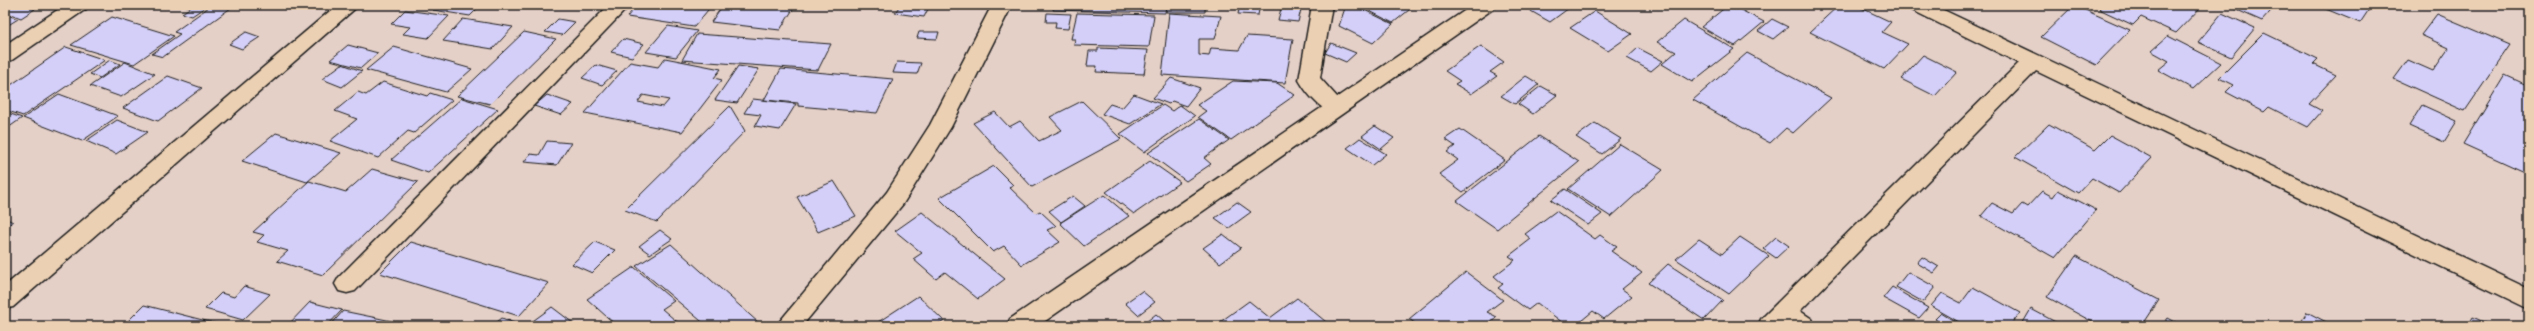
<svg xmlns="http://www.w3.org/2000/svg" width="2534" height="331" font-family="Itim,sans-serif">
<style>
.building{fill:#d4cff8;stroke:#1c1c1c;fill-rule:evenodd}
.lines{fill:none;stroke-linecap:round;stroke-linejoin:round}
.minor-casing{stroke:#1c1c1c;stroke-width:3}
.tertiary-casing{stroke:#1c1c1c;stroke-width:3}
.minor{fill:#ecd0b3;fill-rule:evenodd}
.tertiary{fill:#ecd0b3;fill-rule:evenodd}
</style>
<rect width="100%" height="100%" fill="#e5d0c8"/>
<filter id="ink" filterUnits="userSpaceOnUse"><feTurbulence type="fractalNoise" baseFrequency=".025" numOctaves="2"/><feDisplacementMap in="SourceGraphic" scale="8" xChannelSelector="R" yChannelSelector="G"/><feConvolveMatrix kernelMatrix="1 2 1 2 8 2 1 2 1" color-interpolation-filters="sRGB"/></filter>
<g filter="url(#ink)">
<g class="building">
<path d="M12,5h13l10,4 -14,9 -16,-6v-3z"/>
<path d="M183,5h25l-16,11 -10,-3 9,-6z"/>
<path d="M212,5h23l-72,52 -11,-3 28,-20 -6,-2z"/>
<path d="M438,5h43l-11,11 -37,-6z"/>
<path d="M637,5h75l-18,22 -67,-10z"/>
<path d="M723,5h61l11,1 -15,24 -69,-8z"/>
<path d="M900,5h30l-6,12 -29,-4z"/>
<path d="M1054,5h112l-1,8 -112,-3z"/>
<path d="M1167,5h38v7h-39z"/>
<path d="M1240,5h20l-2,10 -20,-1z"/>
<path d="M1282,5h20l-4,17 -20,-2z"/>
<path d="M1346,5h8l39,19 -20,19 -34,-17z"/>
<path d="M1358,5h57l-22,18z"/>
<path d="M1536,5h37l-23,17 -21,-12z"/>
<path d="M1724,5h14l-3,2 29,15 -29,24 -34,-19 26,-21z"/>
<path d="M1839,5h16l36,17 -9,10 26,12 -24,25 -74,-37z"/>
<path d="M2074,5l56,25 -34,35 -55,-28z"/>
<path d="M2103,5h100l-27,28 -35,-16 -8,8 -34,-16z"/>
<path d="M2226,5h50l-14,16z"/>
<path d="M2316,5h56l-12,18z"/>
<path d="M405,10l44,6 -21,22 -25,-4 7,-7 -19,-3z"/>
<path d="M1595,11l37,23 -24,17 -38,-23z"/>
<path d="M1047,13l24,1 -3,15 -13,-1 1,-6h-10z"/>
<path d="M1077,13l77,2 -5,32 -75,-2 1,-6h-4z"/>
<path d="M1169,13l52,3 -6,23h-16v16l10,1 2,-8 28,2 8,-14 46,3 -8,44 -123,-8z"/>
<path d="M2222,13l33,15 -24,29 -33,-15z"/>
<path d="M5,14l13,5 -13,8z"/>
<path d="M2437,14l73,31 -45,66 -71,-32 14,-19 25,11 16,-23 -28,-13z"/>
<path d="M112,17l62,19 -40,28 -63,-19z"/>
<path d="M463,19l50,8 -20,22 -50,-8z"/>
<path d="M558,19l17,3 -13,13 -17,-3z"/>
<path d="M1772,19l16,8 -15,12 -15,-8z"/>
<path d="M1684,20l50,29 -42,33 -30,-18 14,-12 -19,-10z"/>
<path d="M668,26l29,5 -21,26 -30,-5z"/>
<path d="M246,32l14,5 -18,12 -13,-5z"/>
<path d="M524,32l32,7 -66,65 -33,-8z"/>
<path d="M919,32h20l-2,7 -20,-1z"/>
<path d="M2264,33l54,26 -5,5 23,11 -27,29 13,7 -14,16 -39,-20 -5,5 -38,-20 7,-7 -14,-7z"/>
<path d="M697,34l134,10 -13,26 -136,-10z"/>
<path d="M2168,36l53,27 -28,26 -35,-19 11,-9 -18,-10z"/>
<path d="M623,39l21,5 -12,13 -21,-5z"/>
<path d="M1331,43l25,10 -10,9 -21,-9z"/>
<path d="M348,45l30,8 -17,15 -31,-8z"/>
<path d="M1481,46l23,16 -14,10 7,4 -26,18 -16,-10 5,-3 -15,-10z"/>
<path d="M66,47l39,13 -82,56 -18,-6v-21z"/>
<path d="M394,47l78,22 -26,23 -80,-22z"/>
<path d="M1098,48l50,2 -4,24 -48,-2 1,-6h-10l2,-15h9z"/>
<path d="M1638,48l25,13 -12,10 -24,-13z"/>
<path d="M1747,53l84,45 -38,35 -7,-5 -16,15 -77,-43z"/>
<path d="M1923,55l34,17 -22,24 -34,-17z"/>
<path d="M665,58l56,11 -7,9 8,2 -40,52 -97,-19 45,-51 28,5zM643,95l26,5 -6,7 -25,-5z"/>
<path d="M110,60l10,4 -20,14 -10,-4z"/>
<path d="M125,62l30,12 -34,23 -31,-11z"/>
<path d="M897,62l24,1 -4,11 -24,-1z"/>
<path d="M342,64l20,7 -20,16 -20,-8z"/>
<path d="M596,65l21,6 -15,14 -20,-7z"/>
<path d="M738,66l21,3 -22,34 -22,-3z"/>
<path d="M781,69l112,10 -16,34 -79,-7v-3l-34,-3z"/>
<path d="M2505,75l24,11v88l-66,-30z"/>
<path d="M168,76l34,12 -44,33 -35,-13z"/>
<path d="M1526,76l13,8 -24,20 -14,-8z"/>
<path d="M1171,78l29,10 -14,18 -14,-5 -3,3 -16,-6z"/>
<path d="M1233,81l44,2 18,12 -64,45 -33,-23 8,-6 -9,-6z"/>
<path d="M383,82l44,14 3,-3 22,7 -38,33 -6,-2 -30,27 -48,-17 27,-22 -22,-8 23,-19 8,3z"/>
<path d="M1541,86l16,9 -24,19 -15,-10z"/>
<path d="M59,94l59,22 -36,25 -59,-23z"/>
<path d="M1134,94l27,10 -31,20 -28,-10 8,-10 12,4z"/>
<path d="M547,95l26,9 -12,11 -27,-9z"/>
<path d="M462,98l36,11 -70,64 -37,-13z"/>
<path d="M753,99l43,5 -16,26 -25,-4 6,-11 -17,-2z"/>
<path d="M1082,101l39,38 -89,48 -59,-64 22,-11 14,15 11,-6 19,20 23,-11 -12,-13z"/>
<path d="M1163,105l9,6 8,-6 15,11 -51,36 -24,-18z"/>
<path d="M2422,105l35,16 -13,21 -35,-16z"/>
<path d="M730,106l15,25 -88,91 -32,-12z"/>
<path d="M5,112l17,6 -17,12z"/>
<path d="M1199,119l30,21 -25,18 7,6 -25,17 -38,-28z"/>
<path d="M117,120l31,12 -32,22 -30,-13z"/>
<path d="M1595,123l26,16 -19,15 -26,-17z"/>
<path d="M2049,124l46,26 15,-15 42,23 -33,35 -27,-15 -14,15 -63,-36z"/>
<path d="M1375,126l19,12 -13,11 -19,-13z"/>
<path d="M1460,129l45,31 -42,32 -24,-18 19,-14 -11,-8 8,-6 -10,-7z"/>
<path d="M276,133l65,20 -34,29 -65,-21z"/>
<path d="M1539,136l40,26 -82,67 -40,-28z"/>
<path d="M1360,138l26,16 -14,11 -25,-17z"/>
<path d="M547,141l24,2 -14,22 -33,-3 6,-8 9,1z"/>
<path d="M1620,144l43,26 -52,47 -43,-28z"/>
<path d="M1150,161l30,21 -46,32 -28,-22z"/>
<path d="M994,166l19,19 -4,2 27,26 4,-2 16,15 -9,4 13,12 -38,23 -18,-19 -11,6 -54,-54z"/>
<path d="M372,169l46,13 -95,93 -46,-14 11,-10 -31,-9 7,-7 -11,-3 56,-51 37,11z"/>
<path d="M834,181l22,35 -38,16 -21,-35z"/>
<path d="M1565,189l37,25 -14,11 -37,-25z"/>
<path d="M2058,190l38,20 -41,48 -74,-42 11,-13 21,11 9,-10 5,3 15,-16 11,6z"/>
<path d="M1104,195l25,21 -45,30 -24,-23z"/>
<path d="M1073,196l12,10 -24,16 -12,-11z"/>
<path d="M1237,202l14,10 -22,16 -14,-10z"/>
<path d="M1556,211l39,28 5,-4 17,12 -6,4 31,22 -20,16 10,7 -28,23 -11,-8 -18,15h-8l-30,-23 -9,7 -30,-22 5,-4 -9,-8 21,-16 -6,-4 22,-17 -6,-5z"/>
<path d="M922,212l83,67 -27,20 -33,-27 -9,7 -23,-20 9,-6 -27,-22z"/>
<path d="M5,218l8,4 -8,5z"/>
<path d="M660,230l12,9 -22,15 -11,-8z"/>
<path d="M1223,234l18,14 -21,15 -17,-15z"/>
<path d="M1740,237l29,19 -40,38 -53,-35 23,-20 23,15z"/>
<path d="M1776,237l13,9 -13,12 -13,-9z"/>
<path d="M411,242l138,41 -30,33 -139,-43z"/>
<path d="M595,242l20,8 -23,23 -20,-9z"/>
<path d="M671,244l89,80 -53,2 -71,-60z"/>
<path d="M2076,256l83,44 -17,26h-42l-53,-29z"/>
<path d="M1922,257l17,10 -5,6 -17,-10z"/>
<path d="M1668,264l55,36 -19,20 -56,-37z"/>
<path d="M634,267l40,34 -12,8 20,17h-65l-30,-27z"/>
<path d="M1466,272l37,28 -16,12 10,5 -10,9h-68l-10,-7z"/>
<path d="M1908,272l27,15 -12,15 -27,-15z"/>
<path d="M244,286l26,8 -27,26 -38,-11 16,-16 13,4z"/>
<path d="M1892,287l36,21 -9,10 -36,-20z"/>
<path d="M1973,287l47,26 -10,13h-44l-35,-20 11,-13 19,10z"/>
<path d="M1142,291l13,11 -17,13 -13,-12z"/>
<path d="M918,296l26,25 -8,5h-64z"/>
<path d="M1297,298l34,28h-107l-4,-4 29,-21 21,17z"/>
<path d="M310,302l32,8 -15,16h-40z"/>
<path d="M144,305l82,21h-103z"/>
<path d="M552,307l25,19h-51z"/>
<path d="M2031,309l32,17h-42z"/>
<path d="M343,311l73,15h-86z"/>
<path d="M2307,312l27,14h-35z"/>
<path d="M1941,313l21,13h-16l-11,-7z"/>
<path d="M1156,314l14,12h-29z"/>
<path d="M2473,317l19,9h-24z"/>
<path d="M502,318l12,5 -4,3h-18z"/>
<path d="M2168,318l15,8h-21z"/>
</g>
<g class="lines">
<defs>
<g id="minor">
<path d="M65,5h24l-3,4 -74,51 -7,2v-17z"/>
<path d="M337,5h22l-346,302 -8,2v-23z"/>
<path d="M609,5h21l-275,286 -8,2 -8,-2 -4,-7 4,-7z"/>
<path d="M992,5h20l-61,122 -48,77 -101,122h-26l111,-134 43,-67z"/>
<path d="M1312,5h20l-12,73 26,29 -4,5c-17,5 -35,-18 -43,-32z"/>
<path d="M1907,5h26l596,284v20l-493,-238 -236,240 12,8 3,7h-57l3,-7 258,-256 -109,-54z"/>
</g>
<path id="tertiary" d="M1473,5h23l-3,4 -455,317h-31l3,-7z"/>
</defs>
<use href="#minor" class="minor-casing"/>
<use href="#tertiary" class="tertiary-casing"/>
<use href="#minor" class="minor"/>
<use href="#tertiary" class="tertiary"/>
</g>
</g>
<rect width="2534" height="331" fill="none" stroke="#ecd0b3" stroke-width="20"/>
<rect x="10" y="10" width="2514" height="311" fill="none" stroke="#1c1c1c" stroke-width="1.5" filter="url(#ink)"/>
</svg>
